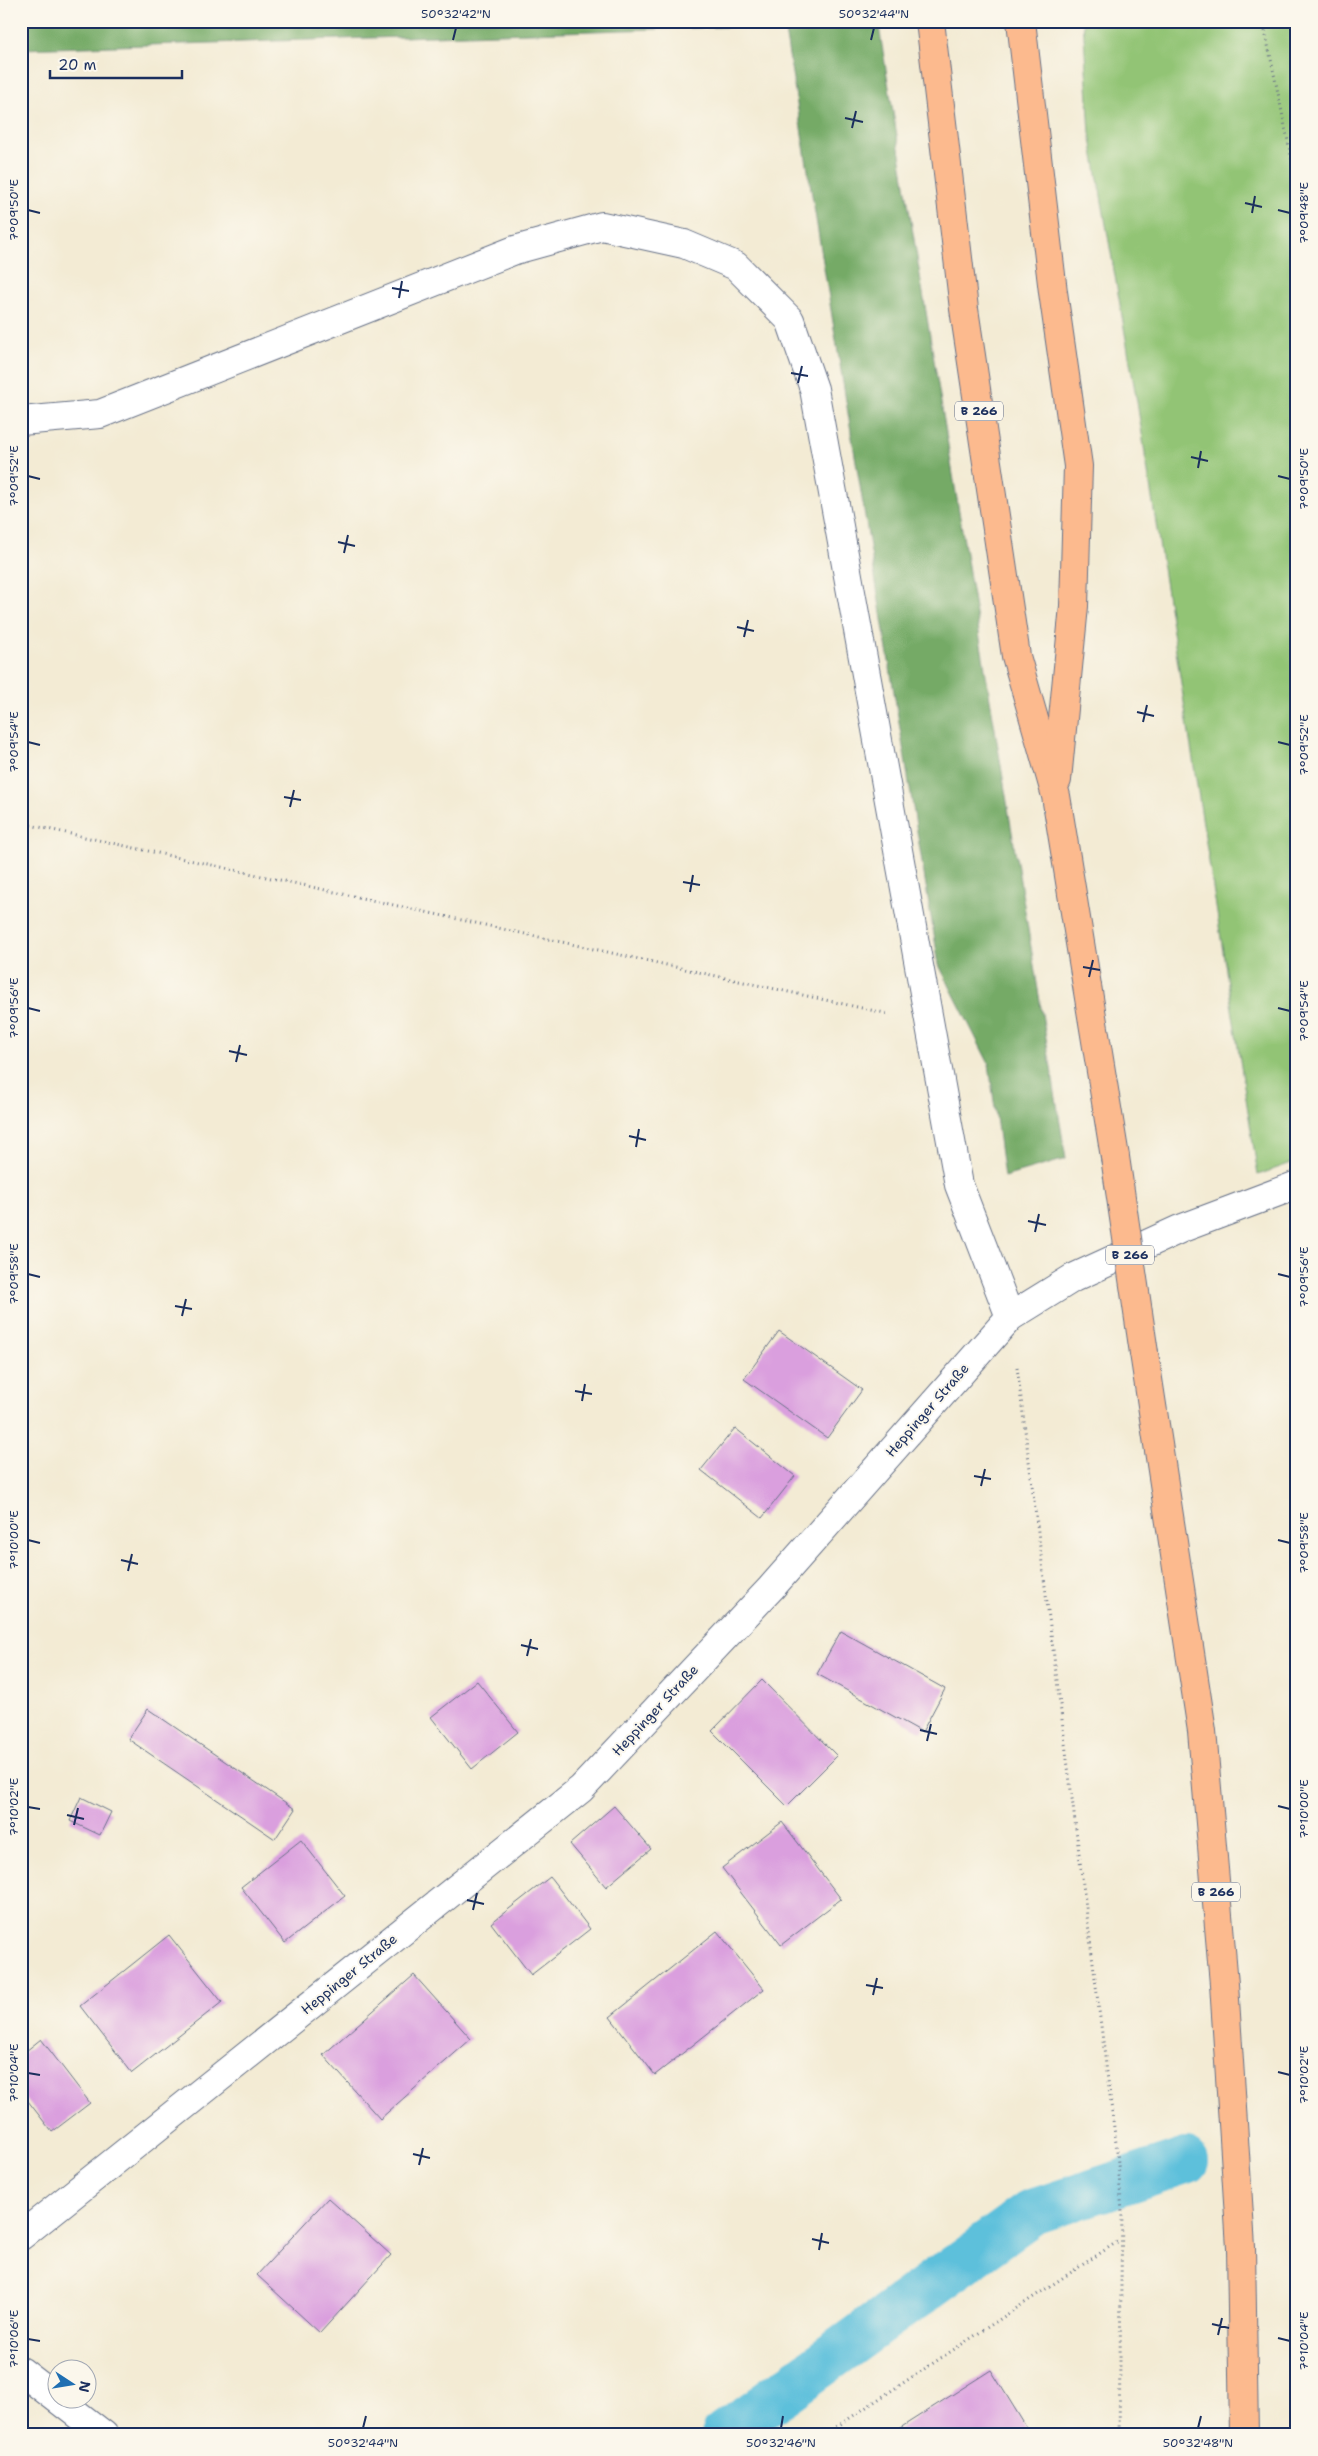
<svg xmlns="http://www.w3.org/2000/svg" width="1318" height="2456" font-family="'Shantell Sans',sans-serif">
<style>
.green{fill:#92c475;stroke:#567a6a}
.forest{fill:#75aa66;stroke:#486c62}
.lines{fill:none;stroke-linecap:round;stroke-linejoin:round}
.canal{stroke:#5dc0db;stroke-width:46}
.building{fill:#da9fde}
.minor-casing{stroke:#677187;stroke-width:30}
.highway-casing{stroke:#677187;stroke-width:30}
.path{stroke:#677187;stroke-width:3;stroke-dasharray:1 4;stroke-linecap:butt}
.minor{stroke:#fff;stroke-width:28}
.highway{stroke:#fcba8e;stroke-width:28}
.highway-bridge-casing{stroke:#677187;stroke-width:30;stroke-linecap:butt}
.highway-bridge{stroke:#fcba8e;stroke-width:28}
.ticks{fill:none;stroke:#1b2f5e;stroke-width:2}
.labels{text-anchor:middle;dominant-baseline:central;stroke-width:4;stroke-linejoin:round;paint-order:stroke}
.shield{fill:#fbf7ec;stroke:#5e6b89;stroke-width:1}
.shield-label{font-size:12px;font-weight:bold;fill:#1b2f5e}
.street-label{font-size:14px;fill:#1b2f5e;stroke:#fbf7ec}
.neatline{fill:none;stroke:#1b2f5e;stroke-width:2}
.ticks-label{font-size:12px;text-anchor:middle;fill:#1b2f5e}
</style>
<rect width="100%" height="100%" fill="#fbf7ec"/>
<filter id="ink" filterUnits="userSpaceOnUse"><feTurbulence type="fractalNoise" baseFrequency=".02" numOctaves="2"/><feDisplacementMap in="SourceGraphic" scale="10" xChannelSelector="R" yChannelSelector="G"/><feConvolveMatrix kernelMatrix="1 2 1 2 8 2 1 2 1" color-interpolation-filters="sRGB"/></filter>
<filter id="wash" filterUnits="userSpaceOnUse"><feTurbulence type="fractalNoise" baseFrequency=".0096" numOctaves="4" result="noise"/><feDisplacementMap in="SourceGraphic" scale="20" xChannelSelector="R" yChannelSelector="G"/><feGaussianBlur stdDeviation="1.12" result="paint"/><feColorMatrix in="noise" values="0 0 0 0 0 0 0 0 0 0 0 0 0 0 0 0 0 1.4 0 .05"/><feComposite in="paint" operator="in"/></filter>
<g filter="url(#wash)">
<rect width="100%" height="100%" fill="#f3ebd4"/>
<path class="green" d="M1083,21h214v1140l-39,14 -121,-773 -47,-269z"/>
<path class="forest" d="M21,21h857l188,1138 -62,18 -15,-113 -50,-99 -155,-940 -763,24z"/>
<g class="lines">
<path class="canal" d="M724,2435l308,-223 154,-51"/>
</g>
<g id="blocks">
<g class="building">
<path d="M779,1331l83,59 -35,48 -83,-59z"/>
<path d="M735,1428l60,48 -33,42 -61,-48z"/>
<path d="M841,1631l104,58 -23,43 -105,-58z"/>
<path d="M762,1680l75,76 -50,50 -75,-75z"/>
<path d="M477,1681l41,51 -46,37 -41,-52z"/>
<path d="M148,1709l147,100 -20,30 -147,-100z"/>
<path d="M81,1797l30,15 -11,23 -30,-14z"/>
<path d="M614,1806l37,43 -45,38 -36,-43z"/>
<path d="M782,1822l59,77 -60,46 -59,-77z"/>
<path d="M301,1840l44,56 -60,47 -44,-56z"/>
<path d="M550,1877l40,52 -59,46 -40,-52z"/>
<path d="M717,1931l47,58 -109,86 -45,-58z"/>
<path d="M169,1935l53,67 -90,71 -52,-67z"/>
<path d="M414,1975l57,64 -91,80 -57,-64z"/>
<path d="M41,2039l49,64 -38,29 -31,-40v-37z"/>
<path d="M328,2198l63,57 -71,78 -63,-58z"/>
<path d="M991,2370l40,65h-142z"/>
</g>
</g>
</g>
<g filter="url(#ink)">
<use href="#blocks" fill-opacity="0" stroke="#677187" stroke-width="1"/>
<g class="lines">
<defs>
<g id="minor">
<path d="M21,421l79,-7 415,-164 87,-24 82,18 52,22 54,54 24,69 145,796 51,132"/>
<path d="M21,2236l560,-447 190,-201 239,-271 63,-39 107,-49 117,-44"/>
<path d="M21,2371l83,64"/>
</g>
<g id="highway">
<path d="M930,21l34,288 52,347 40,140 59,361"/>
<path d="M1021,21l32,271 25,174 -4,140 -17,174"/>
<path d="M1144,1353l58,378 22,253 17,263 3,188"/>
</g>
</defs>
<use href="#minor" class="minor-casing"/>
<use href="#highway" class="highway-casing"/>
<g class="path">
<path d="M1263,21l34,163"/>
<path d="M21,823l868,191"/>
<path d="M1017,1367l100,784 5,61 -3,223"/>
<path d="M824,2435l296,-195"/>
</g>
<use href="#minor" class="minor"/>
<use href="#highway" class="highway"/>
<defs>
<path id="highway-bridge" d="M1115,1157l29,196"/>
</defs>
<use href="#highway-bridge" class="highway-bridge-casing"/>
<use href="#highway-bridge" class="highway-bridge"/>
</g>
</g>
<path class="ticks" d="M453,40l3,-12M871,40l3,-12M845,118l18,4M852,128l4,-17M1245,203l17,4M28,210l12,3M1278,210l12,3M1252,213l3,-17M392,288l17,3M399,298l3,-17M791,373l17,3M798,383l4,-17M1191,457l17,4M1198,468l3,-17M28,476l12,3M1278,476l12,3M338,542l17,4M344,553l4,-18M737,627l17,4M744,637l4,-17M1137,712l17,4M1143,722l4,-17M28,742l12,3M1278,742l12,3M284,797l17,3M290,807l4,-17M683,882l17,3M690,892l3,-17M1083,967l17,3M1089,977l4,-17M28,1008l12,3M1278,1008l12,3M229,1051l18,4M236,1062l4,-17M629,1136l17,4M636,1147l3,-18M1028,1221l18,4M1035,1232l4,-18M28,1274l12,3M1278,1274l12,3M175,1306l17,3M182,1316l4,-17M575,1391l17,3M582,1401l3,-17M974,1476l17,3M981,1486l4,-17M28,1540l12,3M1278,1540l12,3M121,1560l17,4M128,1571l4,-17M521,1645l17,4M527,1656l4,-17M920,1730l17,4M927,1741l4,-17M1278,1806l12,3M28,1807l12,2M67,1815l17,4M74,1825l4,-17M467,1900l17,4M473,1910l4,-17M866,1985l17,3M873,1995l4,-17M1278,2072l12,3M28,2073l12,2M413,2154l17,4M419,2165l4,-17M812,2239l17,4M819,2250l3,-17M1212,2324l17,4M1218,2335l4,-17M1278,2338l12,3M28,2339l12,2M363,2428l3,-12M781,2428l2,-12M1198,2428l3,-12"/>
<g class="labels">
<g class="shield">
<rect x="955" y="401.5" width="48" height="19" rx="4"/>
<rect x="1106" y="1245.5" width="48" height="19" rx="4"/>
<rect x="1192" y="1882.5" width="48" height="19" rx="4"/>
</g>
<g class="shield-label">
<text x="979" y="411">B 266</text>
<text x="1130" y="1255">B 266</text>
<text x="1216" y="1892">B 266</text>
</g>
<g class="street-label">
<text transform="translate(927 1410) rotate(-49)">Heppinger Straße</text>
<text transform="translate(655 1710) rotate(-47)">Heppinger Straße</text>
<text transform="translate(349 1974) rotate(-39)">Heppinger Straße</text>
</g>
</g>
<rect width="1318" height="2456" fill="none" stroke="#fbf7ec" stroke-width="55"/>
<g transform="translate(72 2384) rotate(102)"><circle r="24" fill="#fbf7ec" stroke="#a1a7b3"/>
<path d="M0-4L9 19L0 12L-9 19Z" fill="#1f6fb2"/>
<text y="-8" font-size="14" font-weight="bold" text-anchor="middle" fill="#1b2f5e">N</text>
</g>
<path d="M50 70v8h132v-8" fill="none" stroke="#1b2f5e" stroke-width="2.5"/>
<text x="58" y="70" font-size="15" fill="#1b2f5e" stroke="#fbf7ec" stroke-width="4" paint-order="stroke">20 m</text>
<rect x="28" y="28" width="1262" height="2400" class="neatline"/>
<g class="ticks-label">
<text x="456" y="18">50°32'42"N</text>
<text x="874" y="18">50°32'44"N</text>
<text transform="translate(14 210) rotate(-90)" y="4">7°09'50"E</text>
<text transform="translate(1304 213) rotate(-90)" y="4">7°09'48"E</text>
<text transform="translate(14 476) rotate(-90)" y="4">7°09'52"E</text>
<text transform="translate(1304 479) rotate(-90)" y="4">7°09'50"E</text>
<text transform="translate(14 742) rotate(-90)" y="4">7°09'54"E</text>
<text transform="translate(1304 745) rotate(-90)" y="4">7°09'52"E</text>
<text transform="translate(14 1008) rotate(-90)" y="4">7°09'56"E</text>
<text transform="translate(1304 1011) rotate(-90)" y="4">7°09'54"E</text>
<text transform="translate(14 1274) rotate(-90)" y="4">7°09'58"E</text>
<text transform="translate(1304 1277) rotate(-90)" y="4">7°09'56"E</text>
<text transform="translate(14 1540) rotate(-90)" y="4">7°10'00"E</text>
<text transform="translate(1304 1543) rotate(-90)" y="4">7°09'58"E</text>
<text transform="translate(14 1807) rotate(-90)" y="4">7°10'02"E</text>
<text transform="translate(1304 1809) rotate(-90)" y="4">7°10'00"E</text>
<text transform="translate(14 2073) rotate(-90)" y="4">7°10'04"E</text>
<text transform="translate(1304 2075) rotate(-90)" y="4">7°10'02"E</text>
<text transform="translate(14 2339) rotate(-90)" y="4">7°10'06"E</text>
<text transform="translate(1304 2341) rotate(-90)" y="4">7°10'04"E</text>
<text x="363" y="2447">50°32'44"N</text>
<text x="781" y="2447">50°32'46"N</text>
<text x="1198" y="2447">50°32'48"N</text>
</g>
</svg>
